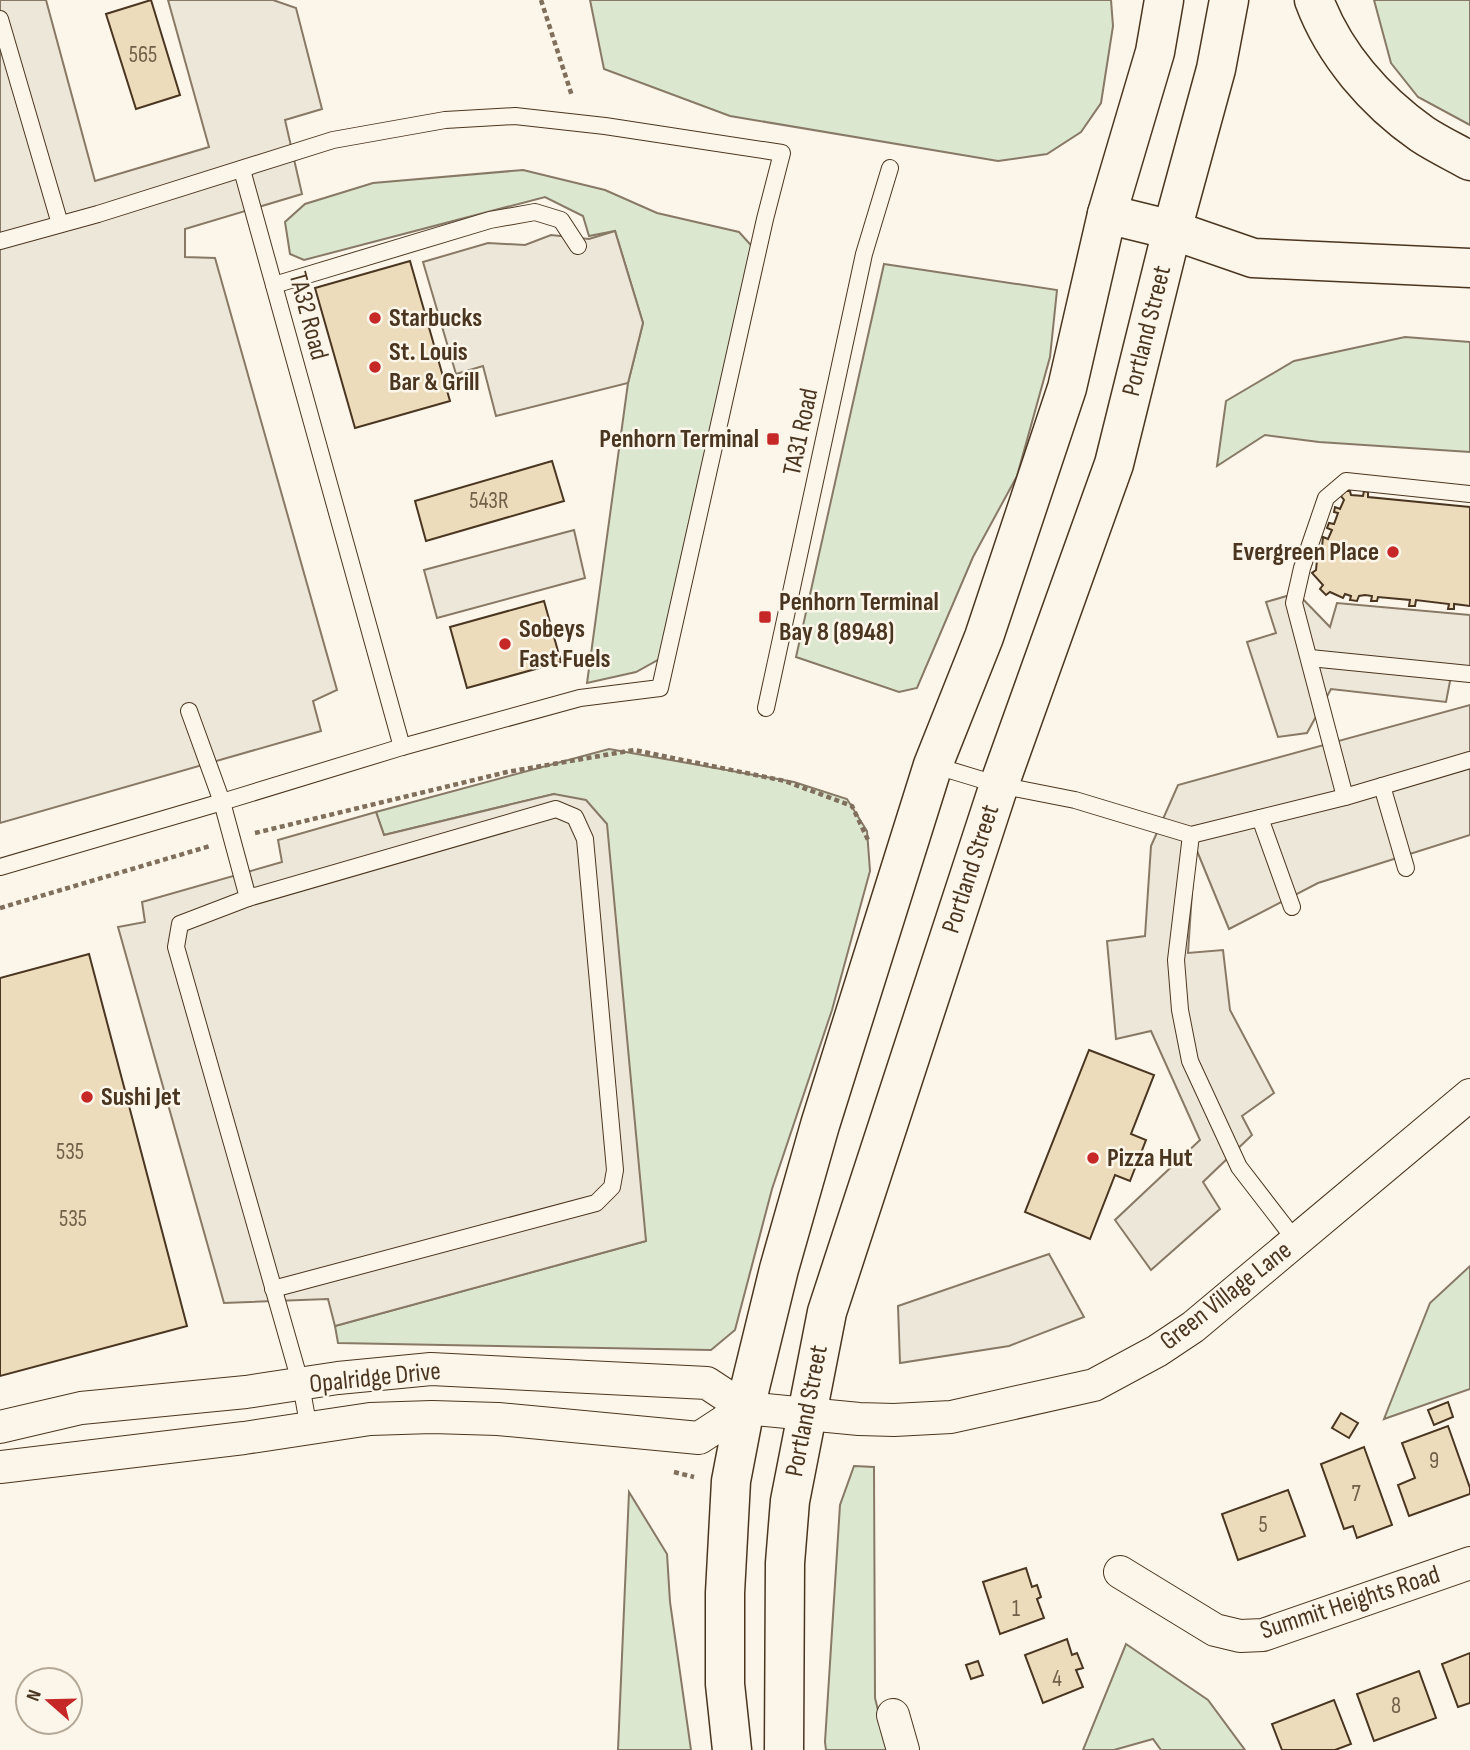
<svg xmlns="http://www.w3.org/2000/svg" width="1470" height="1750" font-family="'Sofia Sans Condensed',sans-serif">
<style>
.green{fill:#dce7d0;stroke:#887966;stroke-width:2}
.parking{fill:#ede7d9;stroke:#887966;stroke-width:2}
.building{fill:#ecdcbc;stroke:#4a3520;stroke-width:2}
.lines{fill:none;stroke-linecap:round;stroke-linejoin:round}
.service-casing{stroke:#4a3520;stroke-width:18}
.minor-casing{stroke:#4a3520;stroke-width:34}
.secondary-casing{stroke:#4a3520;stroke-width:41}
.motorway-casing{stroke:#4a3520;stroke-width:41}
.path{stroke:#7f6f5c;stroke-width:4.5;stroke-dasharray:5 3.5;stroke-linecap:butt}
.service{stroke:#fbf6e9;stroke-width:16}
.minor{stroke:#fbf6e9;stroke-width:32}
.secondary{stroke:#fbf6e9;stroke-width:38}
.motorway{stroke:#fbf6e9;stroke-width:38}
.poi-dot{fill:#c62828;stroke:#fbf6e9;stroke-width:2.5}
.labels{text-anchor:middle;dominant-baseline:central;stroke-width:5;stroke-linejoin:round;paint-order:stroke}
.number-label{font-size:23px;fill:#725f47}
.street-label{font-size:26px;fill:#4a3520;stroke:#fbf6e9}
.poi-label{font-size:26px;font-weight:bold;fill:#4a3520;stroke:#fbf6e9;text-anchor:start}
</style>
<rect width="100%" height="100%" fill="#fbf6e9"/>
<g class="green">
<path d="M590,0h521l2,26 -12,77 -20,29 -34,22 -49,7 -268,-45 -126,-47z"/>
<path d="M1374,0h96v125l-52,-28 -27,-34z"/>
<path d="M523,170l82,20 52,23 82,19 20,22 -96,403 -27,15 -49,11 41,-300 15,-60 -28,-92 -26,5 -6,-20 -38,-19 -241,63 -14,-6 -5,-32 20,-18 68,-21z"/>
<path d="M884,264l173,26 -7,67 -33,119 -44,81 -56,131 -18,4 -103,-35z"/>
<path d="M1405,337l65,5v110l-151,-10 -54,-7 -48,31 9,-65 68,-40z"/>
<path d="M609,749l185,33 53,17 20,32 3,40 -38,139 -60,179 -37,141 -24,20 -373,-7 -3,-17 311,-85 -92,-447 -170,41 -8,-23z"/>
<path d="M1470,1266v123l-86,30 46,-116z"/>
<path d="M854,1466l20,1 1,231 13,52h-62l-1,-8 15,-237z"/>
<path d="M629,1492l38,62 3,48 21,148h-73z"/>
<path d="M1126,1644l82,56 37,50h-84l-8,-11 -39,11h-31z"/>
</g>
<g class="parking">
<path d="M0,0h46l49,181 114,-34 -41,-147h105l23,8 26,101 -37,11 17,74 -117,35v28l30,1 122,432 -24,11 8,30 -321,92z"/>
<path d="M615,231l28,92 -15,60 -132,33 -13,-50 -27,8 -33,-112 65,-19 37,2 26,-10 38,4z"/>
<path d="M574,530l11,48 -148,40 -13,-48z"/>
<path d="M1297,593l33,34 7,-24 133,12v59l-18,-3 -6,31 -115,-13 -24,44 -29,4 -31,-95 29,-9 -10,-31z"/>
<path d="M1470,705v130l-152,48 -89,46 -34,-83 -7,107 35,-3 7,60 44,83 -32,23 10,19 -49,47 17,27 -69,61 -36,-50 85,-80 -49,-109 -35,8 -9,-98 38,-5 6,-90 27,-61z"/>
<path d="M554,794l32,6 21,24 39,417 -311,85 -7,-27 -104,4 -106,-376 27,-5 -3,-20 140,-40 -4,-22 98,-28 8,23z"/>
<path d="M1049,1254l35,63 -75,29 -109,17 -2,-57z"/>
</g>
<g class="building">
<path d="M151,0l29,95 -44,14 -30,-95z"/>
<path d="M410,261l40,140 -95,27 -40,-140z"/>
<path d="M552,461l12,40 -138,40 -11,-40z"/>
<path d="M1344,491h6l1,4 12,1 1,-5 4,1v5l102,10v99l-16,-2v5h-6l1,-5 -33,-4 -1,6h-6l1,-6 -32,-3 -1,4h-6l1,-5 -7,-1 -6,1 -2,5 -7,-1 1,-4 -6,-2 -2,4 -13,-6 -4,3 -6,-6 3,-4 -11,-12 4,-3 1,-10 -2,-4 3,-8 4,-1 1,-10 5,2 4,-9 -5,-2 2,-5 5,1 4,-11 -4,-1 1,-5 5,2 4,-9 -3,-4z"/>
<path d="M544,601l17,61 -94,26 -17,-61z"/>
<path d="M89,954l98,372 -187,50v-398z"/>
<path d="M1089,1050l65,25 -23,59 15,6 -16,41 -15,-6 -25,64 -65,-27z"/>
<path d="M1448,1402l5,15 -19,8 -6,-15z"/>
<path d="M1341,1413l17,10 -9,15 -17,-10z"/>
<path d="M1448,1426l22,62v6l-61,22 -11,-31 17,-7 -13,-35z"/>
<path d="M1364,1447l28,78 -35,13 -4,-12 -9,3 -23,-65z"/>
<path d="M1288,1490l17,46 -67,24 -16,-46z"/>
<path d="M1026,1568l6,19 5,-2 4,12 -4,2 7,19 -44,16 -17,-52z"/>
<path d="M1067,1639l5,16 5,-2 6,15 -7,2 7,17 -40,16 -18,-48z"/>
<path d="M1470,1653v50l-12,4 -16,-43z"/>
<path d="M978,1661l5,14 -12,4 -5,-14z"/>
<path d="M1419,1671l17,47 -62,23 -17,-47z"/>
<path d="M1334,1700l17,44 -16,6h-53l-10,-26z"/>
</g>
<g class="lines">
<defs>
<g id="service">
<path d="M0,19l60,205"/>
<path d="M242,170l160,577"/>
<path d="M0,241l98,-27 235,-74 112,-20 70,-4 90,10 177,27 -17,66 -105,469 -80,10 -178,49 -180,55 26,96 -68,26 -4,23 125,438 8,44"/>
<path d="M274,285l216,-65 45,-8 26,8 17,26"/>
<path d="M1310,658l160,16"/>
<path d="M766,708l98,-454 26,-86"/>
<path d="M933,765l66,20 76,15 116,35 154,-38 125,-37"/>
<path d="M1382,786l24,82"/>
<path d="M1345,797l-51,-194 8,-35 24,-70 20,-17 124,13"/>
<path d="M1260,818l32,89"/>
<path d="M1191,835l-15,125 4,50 10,51 49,106 57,74"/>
<path d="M0,867l222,-65 -33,-91"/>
<path d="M248,898l308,-89 19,8 10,22 30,331 -3,17 -16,16 -323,86"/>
</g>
<g id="minor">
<path d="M0,1427l81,-19 165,-16 92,-14 93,-9 276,14 38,25 114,11 35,1 57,-3 143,-32 63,-34 36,-24 277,-232"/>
<path d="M0,1467l244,-29 126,-19 62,-2 66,2 201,19 46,-30"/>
<path d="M1120,1572l95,58 25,6 23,-1 207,-72"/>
<path d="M893,1715l10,35"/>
</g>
<g id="secondary">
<path d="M1107,214l65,16"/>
<path d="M732,1750l-7,-66v-91l6,-112 14,-73 34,-139 41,-144 113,-360 51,-128 83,-249 40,-174 48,-162 9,-52"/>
<path d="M784,1750l1,-187 5,-62 37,-189 172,-527 115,-321 58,-234 44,-161 13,-69"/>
</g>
<g id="motorway">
<path d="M1314,0c20,54 61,101 108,134 15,10 32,18 48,27"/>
<path d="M1172,230l81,28 217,10"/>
</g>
</defs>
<use href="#service" class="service-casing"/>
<use href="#minor" class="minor-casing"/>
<use href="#secondary" class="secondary-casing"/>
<use href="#motorway" class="motorway-casing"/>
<g class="path">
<path d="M541,0l31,96"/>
<path d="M255,833l252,-61 127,-22 151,31 67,25 17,36"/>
<path d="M0,908l210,-62"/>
<path d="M674,1472l20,5"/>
</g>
<use href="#service" class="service"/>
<use href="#minor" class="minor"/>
<use href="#secondary" class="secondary"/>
<use href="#motorway" class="motorway"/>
</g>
<g class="poi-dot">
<circle cx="375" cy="318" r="7"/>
<circle cx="375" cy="367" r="7"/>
<rect x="766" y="432" width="14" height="14" rx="3.5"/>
<circle cx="1393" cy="552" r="7"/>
<rect x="758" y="610" width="14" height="14" rx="3.5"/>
<circle cx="505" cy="644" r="7"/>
<circle cx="87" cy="1097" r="7"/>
<circle cx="1093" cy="1158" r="7"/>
</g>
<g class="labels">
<g class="number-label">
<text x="143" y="55">565</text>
<text x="489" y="501">543R</text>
<text x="70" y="1152">535</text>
<text x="73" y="1219">535</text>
<text x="1434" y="1461">9</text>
<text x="1356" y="1494">7</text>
<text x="1263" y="1525">5</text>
<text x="1016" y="1609">1</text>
<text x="1057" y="1679">4</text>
<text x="1396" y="1706">8</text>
</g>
<g class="street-label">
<text transform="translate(308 316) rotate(75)">TA32 Road</text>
<text transform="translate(1147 331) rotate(-76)">Portland Street</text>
<text transform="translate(801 432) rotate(-78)">TA31 Road</text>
<text transform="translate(971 869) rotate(-72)">Portland Street</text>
<text transform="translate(1226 1296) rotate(-38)">Green Village Lane</text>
<text transform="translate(375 1378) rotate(-6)">Opalridge Drive</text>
<text transform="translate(807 1411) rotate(-79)">Portland Street</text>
<text transform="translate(1350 1603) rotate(-18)">Summit Heights Road</text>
</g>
<g class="poi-label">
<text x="389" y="318">Starbucks</text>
<text x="389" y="352">St. Louis<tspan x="389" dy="30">Bar &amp; Grill</tspan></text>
<text x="759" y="439" text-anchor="end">Penhorn Terminal</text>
<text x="1379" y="552" text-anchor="end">Evergreen Place</text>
<text x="779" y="602">Penhorn Terminal<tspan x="779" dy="30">Bay 8 (8948)</tspan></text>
<text x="519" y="629">Sobeys<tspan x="519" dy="30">Fast Fuels</tspan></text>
<text x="101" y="1097">Sushi Jet</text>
<text x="1107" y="1158">Pizza Hut</text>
</g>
</g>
<g transform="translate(49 1701) rotate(290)"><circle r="33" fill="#fbf6e9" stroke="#b4a999" stroke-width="2"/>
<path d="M0-5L12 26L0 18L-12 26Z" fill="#c62828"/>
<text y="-10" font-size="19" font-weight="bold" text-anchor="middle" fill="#4a3520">N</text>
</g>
</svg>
